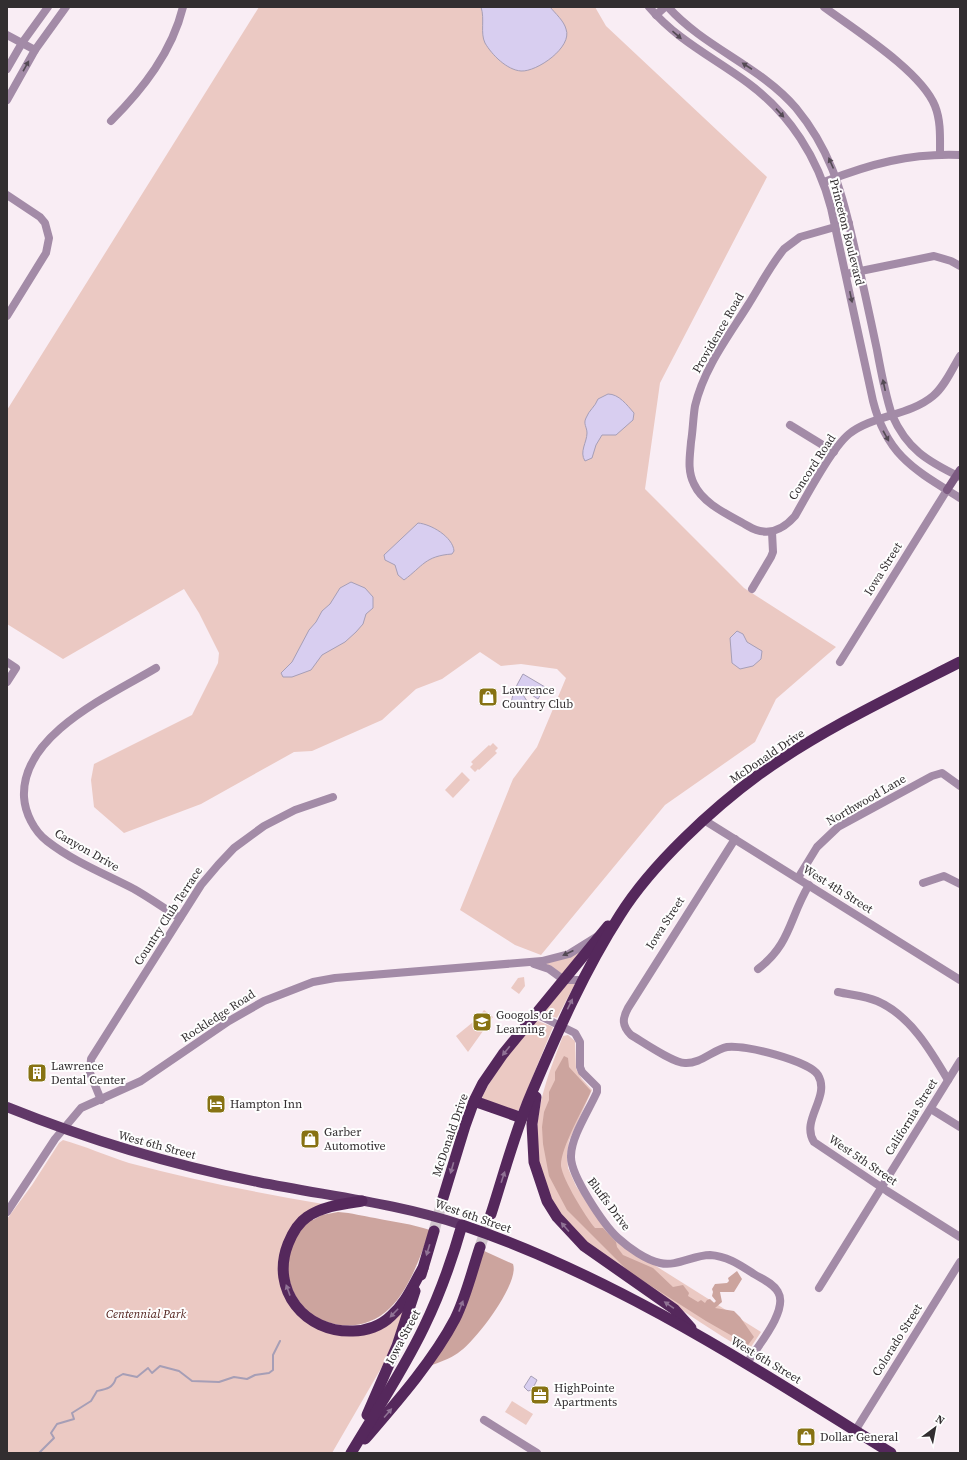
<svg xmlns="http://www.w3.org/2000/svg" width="967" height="1460" font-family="'Source Serif 4',serif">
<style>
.green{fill:#ebc9c3}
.forest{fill:#cca49e}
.water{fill:#d8cef0;stroke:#a69eb6}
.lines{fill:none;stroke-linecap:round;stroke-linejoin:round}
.stream{stroke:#a69eb6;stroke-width:2}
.trunk-tunnel{stroke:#d1c7cd;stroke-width:11;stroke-dasharray:11 5.5;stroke-linecap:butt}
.minor{stroke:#a38ba7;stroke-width:8}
.tertiary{stroke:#a38ba7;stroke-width:8}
.secondary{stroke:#7d5b82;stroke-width:8}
.primary{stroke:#613868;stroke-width:10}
.trunk{stroke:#55285c;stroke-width:11}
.oneway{fill:#544a54}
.oneway2{fill:#907395}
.labels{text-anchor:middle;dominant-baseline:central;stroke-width:4;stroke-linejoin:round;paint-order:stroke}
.street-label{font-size:12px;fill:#322e30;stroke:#fefefe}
.poi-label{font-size:12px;fill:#322e30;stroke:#fefefe;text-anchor:start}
.park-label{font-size:12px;font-style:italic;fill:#4b1813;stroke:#fefefe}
</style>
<rect width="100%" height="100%" fill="#f9edf4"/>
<g class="green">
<path d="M259,7h336l11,19 161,151 -107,206 -15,106 99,99 92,59 -60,52 -21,43 -90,63 -124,150 -26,-10 -55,-35 53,-131 24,-32 29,-69 -9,-9 -36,-5 -20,2 -21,-14 -38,27 -26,10 -34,31 -70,31 -18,1 -93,52 -77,29 -30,-26 -3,-27 3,-16 98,-49 26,-52 1,-10 -20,-40 -15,-24 -121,70 -56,-35v-214z"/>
<path d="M493,743l5,5 -3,3 2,2 -18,17 -1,-1 -3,3 -5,-5 3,-3 -2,-2 18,-17 1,1z"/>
<path d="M462,772l8,8 -17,18 -8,-8z"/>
<path d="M581,951l-17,24 -19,-12z"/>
<path d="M524,977l1,9 -6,8 -8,-6 7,-10z"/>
<path d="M565,983l10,1 -18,34 -9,-3 -3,-3z"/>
<path d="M484,1010l9,7 -25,35 -12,-16 22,-18z"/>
<path d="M538,1021l15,6 -34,83 -3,1 -32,-11 -2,-3c14,-28 33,-51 52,-74z"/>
<path d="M568,1035l7,6 1,28 6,10 10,11 -23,51 -2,14 1,13 8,18 32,47 8,8 145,91 -12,18 -6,-1c-29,-17 -56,-36 -84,-54 -32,-21 -73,-47 -96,-78 -14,-19 -25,-47 -26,-70 -2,-40 12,-75 26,-111z"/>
<path d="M63,1140c22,6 44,16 66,23 64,17 129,30 194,41l-12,6 -28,80 62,45 60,-28 -18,51 -55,95h-325v-234l25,-34 27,-42z"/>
<path d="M512,1401l21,13 -7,11 -21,-13z"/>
</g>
<g class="forest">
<path d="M564,1056l4,2 1,9 22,24c-7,17 -31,58 -30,75 2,14 24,50 34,62h8l13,14 1,5 6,8 30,13 20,19 10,-2 6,8 -1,3 10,6 3,-2 4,3 2,-3 3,-1 4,4 2,-2 -4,-5 1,-4 -1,-3 3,-5 12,-1 2,-2 -1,-3 9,-7 5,8 -8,13h-14l2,10 -7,6 19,3 6,6 14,20 -6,8 -42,-24 -77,-49 -62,-62 -18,-34 -6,-32 -1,-17 2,-15 5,-12v-8l6,-12v-8z"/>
<path d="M338,1212c15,1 24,4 37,6 19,4 37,6 55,12 -9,25 -21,60 -40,78 -43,42 -115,3 -100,-57 4,-13 13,-23 21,-33l2,2 9,-5z"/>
<path d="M482,1250l31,14c7,19 -38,78 -55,89 -8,6 -19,9 -28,13z"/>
</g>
<g class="water">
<path d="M481,7h69c5,6 14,14 16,22 7,18 -29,43 -45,42 -14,-1 -29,-16 -36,-28 -5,-10 0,-24 -4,-36z"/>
<path d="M608,394c11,0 19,11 26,19l-1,7 -17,15h-14l-6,10 -4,13 -7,3c-6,-9 2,-19 2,-28 0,-6 -4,-9 -1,-15 3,-8 9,-11 12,-19z"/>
<path d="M418,523c13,1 35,14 36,28l-2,3c-27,2 -29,12 -48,26l-6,-5 -3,-10 -10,-5 -1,-5z"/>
<path d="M351,582l14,6 8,9v11l-7,6 -3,10 -7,8 -11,10 -23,13 -11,15 -19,7h-9l-2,-4 11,-11 17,-32 7,-8 6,-11 8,-7 10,-16z"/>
<path d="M737,631l6,3 4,8 15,9 -1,8 -8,7 -13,3 -8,-6 -2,-25z"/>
<path d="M523,674l22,13 -7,12 -17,-11 -1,2 7,11 -8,5 -8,2c0,-14 6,-23 12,-34z"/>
<path d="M531,1376l6,4 -5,10 -4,1 -4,-4z"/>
</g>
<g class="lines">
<path class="stream" d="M39,1453l15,-15 -3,-5 6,-9 17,-5 -2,-6 19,-12 6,-10c10,-2 16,-3 19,-13l7,-4 14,3 11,-9 4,5 8,-7 19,5 13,10 27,1 15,-5 13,2 8,-4 14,-2 4,-3v-15l7,-14"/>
<g class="trunk-tunnel">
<path d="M434,1231l9,-33"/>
<path d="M480,1247l11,-33"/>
</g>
<g class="minor">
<path d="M824,7c31,23 97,64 111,99 6,15 5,32 5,48"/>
<path d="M656,15l9,-8"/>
<path d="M7,35l28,15"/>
<path d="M111,121c32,-32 61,-69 72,-114"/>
<path d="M824,182c46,-18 86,-29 136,-27"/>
<path d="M7,195l33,22 5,6 4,15 -3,15 -39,63"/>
<path d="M849,223l-49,14 -16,12c-14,17 -24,37 -36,56 -20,32 -44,63 -53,101 -2,12 -2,24 -4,36 -1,14 -4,28 3,42 9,20 35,31 54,42 18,11 34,5 47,-10 12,-21 37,-68 54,-82 24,-19 60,-18 84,-38 12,-10 19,-27 27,-40"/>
<path d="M846,274l88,-18 17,5 9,5"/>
<path d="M790,425l44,27"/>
<path d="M752,589l19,-32 2,-5 -1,-20"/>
<path d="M7,662l9,6 -9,14"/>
<path d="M840,662l107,-172"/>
<path d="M156,668c-45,27 -135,66 -132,129 1,16 10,34 23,44 27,21 58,33 87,48 16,9 31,20 46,29"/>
<path d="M735,839l-107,169c-6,11 -6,18 3,27 12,7 42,28 54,28 15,1 28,-13 42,-16 16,-3 83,14 91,28 13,22 -18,45 -4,67l73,49 73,46"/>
<path d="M798,878l19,-31 21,-20 94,-51 10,-3 18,13"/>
<path d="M923,883l21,-7 16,8"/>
<path d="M534,964l15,5 15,11h18"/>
<path d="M758,969c33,-25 31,-51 51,-84"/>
<path d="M838,992c13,3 27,4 39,9 33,14 54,50 71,79"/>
<path d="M536,1014l39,19 5,9v25l2,5 15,15v5c-8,18 -26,45 -26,64 -1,19 33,69 47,82 11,10 28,22 42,25 17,4 33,-8 50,-8 17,1 30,10 44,19 8,5 19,9 24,18 11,18 -21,55 -31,71"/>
<path d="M101,1100l-11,-27 1,-14 110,-174 17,-20 16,-17 30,-22 31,-16 38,-13"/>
<path d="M931,1109l29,18"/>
<path d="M7,1212l48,-73 26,-31 60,-27 88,-60 35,-20 49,-19 22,-4 207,-17 27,-7 29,-18"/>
<path d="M819,1288l141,-227"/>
<path d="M484,1420l53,33"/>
<path d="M855,1431l105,-169"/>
</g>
<g class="tertiary">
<path d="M649,7c29,34 64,50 99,76 42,31 70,75 83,125l42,193c14,55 42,69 87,97"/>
<path d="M668,7c37,41 92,59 128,101 33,40 45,80 56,129 9,38 17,75 25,113 4,22 8,44 15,65 15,34 35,46 68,62"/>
<path d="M7,69l15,-26 26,-36"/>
<path d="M7,100l28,-50 31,-43"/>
<path d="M704,820l256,160"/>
</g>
<path class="secondary" d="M947,490l13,-20"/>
<path class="primary" d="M7,1107c82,33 165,58 251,75 69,14 138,21 204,43"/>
<g class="trunk">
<path d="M536,1097l-4,27 2,38 13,39 10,16 27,29 90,63 17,19"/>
<path d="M474,1101l48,17"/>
<path d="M443,1198l22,-72 9,-25 9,-18 20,-29 105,-128"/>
<path d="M362,1201c-19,3 -39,5 -55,16 -9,6 -15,17 -19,27 -18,46 17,89 65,87 13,0 28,-5 38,-15 15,-13 22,-31 32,-48"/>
<path d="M491,1214c13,-40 24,-83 41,-122 26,-61 52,-121 88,-177 32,-51 92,-106 141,-142 62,-44 132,-77 199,-111"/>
<path d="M421,1275l13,-44"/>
<path d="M367,1415l30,-69 18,-55"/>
<path d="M365,1439c31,-36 68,-78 90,-120 11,-22 17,-48 25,-72"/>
<path d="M351,1453c25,-42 52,-82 73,-126 16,-33 28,-67 38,-102 154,52 292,143 429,228"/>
</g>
</g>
<defs><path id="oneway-solid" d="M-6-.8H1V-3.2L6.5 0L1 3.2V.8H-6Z"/></defs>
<g class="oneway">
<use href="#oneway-solid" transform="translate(677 35) rotate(41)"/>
<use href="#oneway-solid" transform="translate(26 66) rotate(-61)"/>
<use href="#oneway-solid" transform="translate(747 66) rotate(-147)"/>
<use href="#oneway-solid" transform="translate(780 113) rotate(47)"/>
<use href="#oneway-solid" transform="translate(831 163) rotate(-114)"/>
<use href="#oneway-solid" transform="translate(851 297) rotate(78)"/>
<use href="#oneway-solid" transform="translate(884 385) rotate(-102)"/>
<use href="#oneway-solid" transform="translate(886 436) rotate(61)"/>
<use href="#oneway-solid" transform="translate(568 953) rotate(155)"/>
</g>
<g class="oneway2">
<use href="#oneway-solid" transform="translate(570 1004) rotate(-64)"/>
<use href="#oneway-solid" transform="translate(506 1051) rotate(129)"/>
<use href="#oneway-solid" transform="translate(452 1168) rotate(106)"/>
<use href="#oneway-solid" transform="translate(503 1177) rotate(-72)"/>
<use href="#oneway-solid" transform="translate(565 1227) rotate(-131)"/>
<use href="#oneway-solid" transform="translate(428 1250) rotate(107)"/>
<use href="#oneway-solid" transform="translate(288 1290) rotate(-110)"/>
<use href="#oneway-solid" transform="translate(669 1305) rotate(-146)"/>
<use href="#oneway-solid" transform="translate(461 1306) rotate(-69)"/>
<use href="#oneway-solid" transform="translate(394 1313) rotate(134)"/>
<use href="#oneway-solid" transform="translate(388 1413) rotate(-49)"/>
</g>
<defs>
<symbol id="shop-square" viewBox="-11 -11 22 22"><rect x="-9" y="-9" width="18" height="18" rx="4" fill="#877213" stroke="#fefefe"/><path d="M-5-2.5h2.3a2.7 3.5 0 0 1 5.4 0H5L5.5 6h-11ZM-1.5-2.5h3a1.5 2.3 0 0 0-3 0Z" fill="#fff"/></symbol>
<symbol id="school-square" viewBox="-11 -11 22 22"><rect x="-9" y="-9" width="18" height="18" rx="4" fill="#877213" stroke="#fefefe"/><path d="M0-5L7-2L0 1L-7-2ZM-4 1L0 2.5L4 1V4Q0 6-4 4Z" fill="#fff"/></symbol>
<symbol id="building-square" viewBox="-11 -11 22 22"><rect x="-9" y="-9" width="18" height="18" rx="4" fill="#877213" stroke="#fefefe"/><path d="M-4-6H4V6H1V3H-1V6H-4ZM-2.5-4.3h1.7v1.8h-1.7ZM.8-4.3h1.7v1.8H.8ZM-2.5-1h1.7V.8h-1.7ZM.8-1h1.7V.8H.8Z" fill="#fff"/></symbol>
<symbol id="hotel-square" viewBox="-11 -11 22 22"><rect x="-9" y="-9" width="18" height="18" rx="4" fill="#877213" stroke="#fefefe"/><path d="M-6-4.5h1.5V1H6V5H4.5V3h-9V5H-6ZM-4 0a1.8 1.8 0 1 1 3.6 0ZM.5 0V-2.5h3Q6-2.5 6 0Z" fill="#fff"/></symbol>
<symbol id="office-square" viewBox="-11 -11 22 22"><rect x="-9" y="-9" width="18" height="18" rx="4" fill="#877213" stroke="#fefefe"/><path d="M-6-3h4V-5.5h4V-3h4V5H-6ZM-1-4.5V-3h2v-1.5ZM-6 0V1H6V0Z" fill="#fff"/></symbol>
</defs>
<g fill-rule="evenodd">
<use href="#shop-square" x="477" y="686" width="22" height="22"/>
<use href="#school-square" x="471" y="1011" width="22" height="22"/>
<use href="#building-square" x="26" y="1062" width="22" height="22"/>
<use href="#hotel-square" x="205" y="1093" width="22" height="22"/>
<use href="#shop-square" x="299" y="1128" width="22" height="22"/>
<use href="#office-square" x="529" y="1384" width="22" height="22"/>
<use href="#shop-square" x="795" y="1426" width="22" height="22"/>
</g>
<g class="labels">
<g class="street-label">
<text transform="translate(847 232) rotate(76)">Princeton Boulevard</text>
<text transform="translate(718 333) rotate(-60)">Providence Road</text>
<text transform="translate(812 467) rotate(-57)">Concord Road</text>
<text transform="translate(883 569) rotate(-58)">Iowa Street</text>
<text transform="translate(767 756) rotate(-34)">McDonald Drive</text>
<text transform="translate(866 800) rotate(-30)">Northwood Lane</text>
<text transform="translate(87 850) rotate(30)">Canyon Drive</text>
<text transform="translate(838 889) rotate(32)">West 4th Street</text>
<text transform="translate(168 916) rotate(-57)">Country Club Terrace</text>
<text transform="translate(665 923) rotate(-57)">Iowa Street</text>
<text transform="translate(218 1016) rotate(-33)">Rockledge Road</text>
<text transform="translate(911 1117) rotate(-58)">California Street</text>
<text transform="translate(450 1135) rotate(-71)">McDonald Drive</text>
<text transform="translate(157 1145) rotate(15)">West 6th Street</text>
<text transform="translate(863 1160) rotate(34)">West 5th Street</text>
<text transform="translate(609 1204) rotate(53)">Bluffs Drive</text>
<text transform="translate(473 1216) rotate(19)">West 6th Street</text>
<text transform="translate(403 1337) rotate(-62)">Iowa Street</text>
<text transform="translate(897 1340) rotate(-58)">Colorado Street</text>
<text transform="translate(766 1360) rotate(31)">West 6th Street</text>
</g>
<g class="poi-label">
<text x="502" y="690">Lawrence<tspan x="502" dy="14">Country Club</tspan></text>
<text x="496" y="1015">Googols of<tspan x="496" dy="14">Learning</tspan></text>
<text x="51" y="1066">Lawrence<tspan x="51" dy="14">Dental Center</tspan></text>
<text x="230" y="1104">Hampton Inn</text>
<text x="324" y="1132">Garber<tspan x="324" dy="14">Automotive</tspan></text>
<text x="554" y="1388">HighPointe<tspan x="554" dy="14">Apartments</tspan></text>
<text x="820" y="1437">Dollar General</text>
</g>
<g class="park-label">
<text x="146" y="1314">Centennial Park</text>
</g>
</g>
<rect width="967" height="1460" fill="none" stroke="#322e30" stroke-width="16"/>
<g transform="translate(935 1428) rotate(32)" stroke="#fefefe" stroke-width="3" paint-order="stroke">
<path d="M0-3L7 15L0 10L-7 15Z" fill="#322e30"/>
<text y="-6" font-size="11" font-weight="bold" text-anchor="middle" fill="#322e30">N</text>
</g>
</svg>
